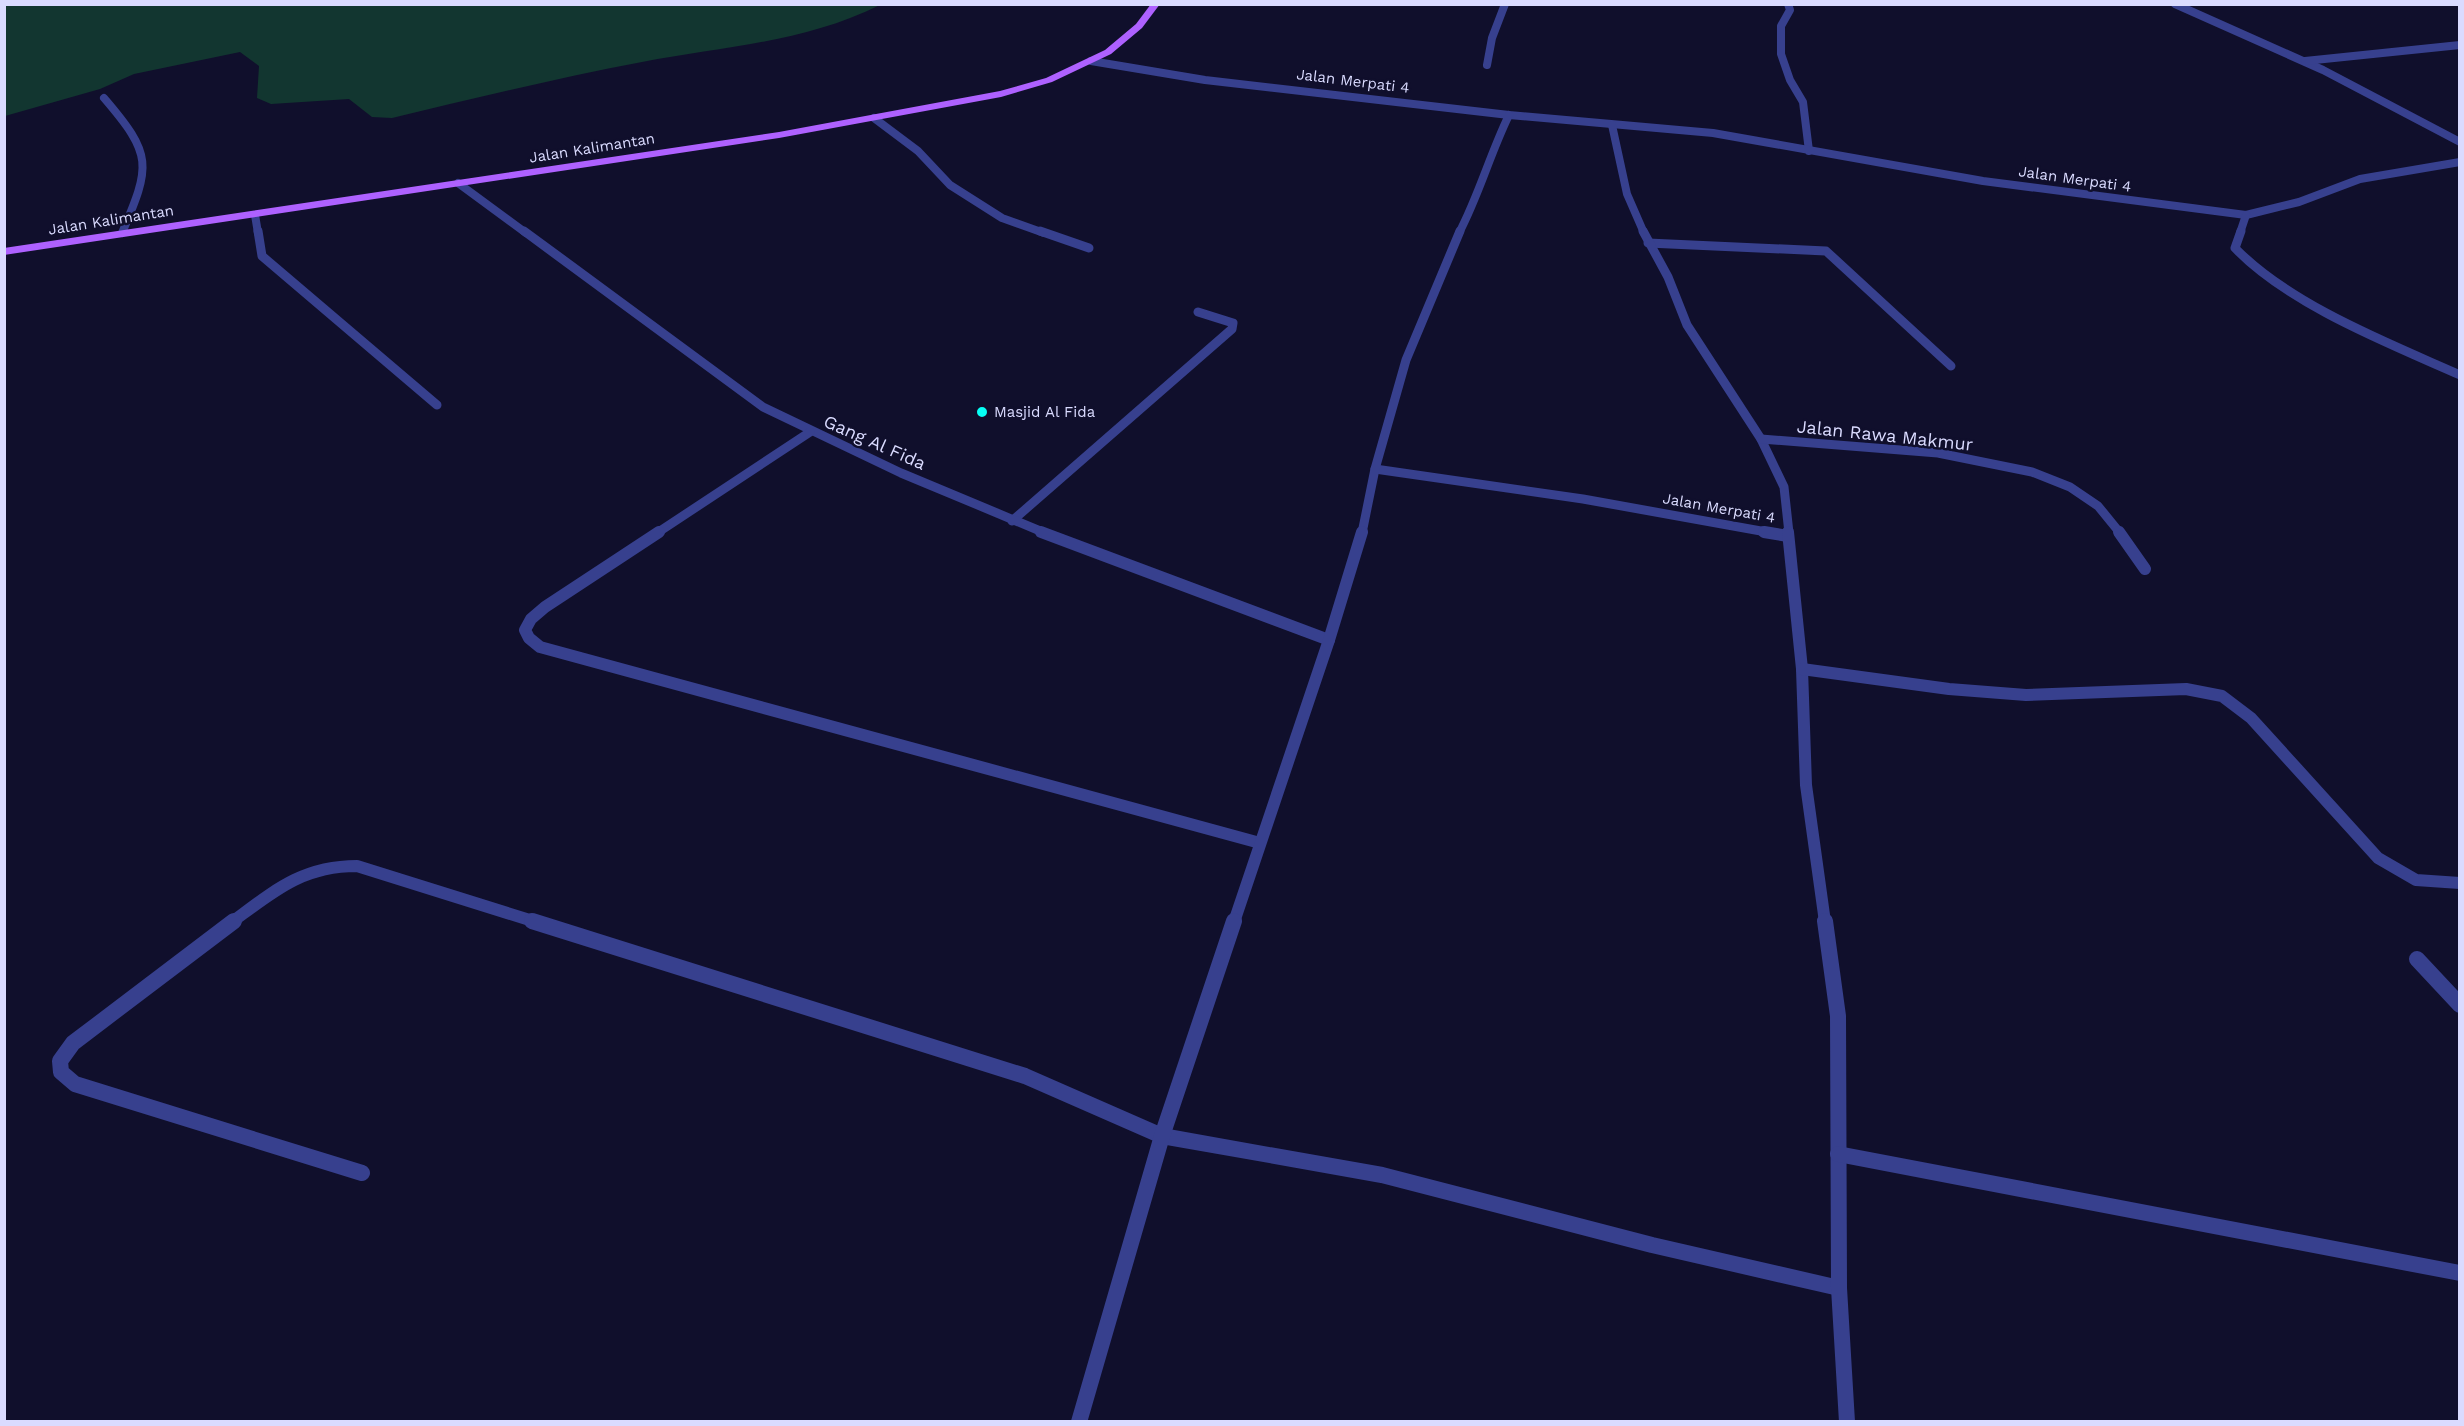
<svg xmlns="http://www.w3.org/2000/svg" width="2464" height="1426" font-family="'Work Sans',sans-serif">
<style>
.green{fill:#123630}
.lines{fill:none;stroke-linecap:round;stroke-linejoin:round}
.service-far1{stroke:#37408e;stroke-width:8}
.service{stroke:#37408e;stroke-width:9}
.minor-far3{stroke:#37408e;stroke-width:8}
.minor-far2{stroke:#37408e;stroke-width:9}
.minor-far1{stroke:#37408e;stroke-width:12}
.minor{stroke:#37408e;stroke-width:16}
.primary{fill:#ae61ff;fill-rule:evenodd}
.poi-dot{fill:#06fff5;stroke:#100f2c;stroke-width:2}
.labels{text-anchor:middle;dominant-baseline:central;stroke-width:5;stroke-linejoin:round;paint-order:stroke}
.far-street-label{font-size:15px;fill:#dadbff;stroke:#100f2c}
.far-poi-label{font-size:15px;fill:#dadbff;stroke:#100f2c;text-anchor:start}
.street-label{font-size:18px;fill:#dadbff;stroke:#100f2c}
</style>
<rect width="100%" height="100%" fill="#100f2c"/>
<path class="green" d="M4,5l1,-1 875,1c-77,38 -155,41 -238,57 -84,16 -167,36 -250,56l-20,-1 -23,-18 -78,5 -14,-6 2,-32 -19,-14 -106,22 -34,15 -95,27z"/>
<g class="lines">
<path class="service-far1" d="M255,215l3,18"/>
<g class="service">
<path d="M258,231l4,25 175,149"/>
<path d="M1648,243l178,8 125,115"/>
<path d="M1012,521l220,-192 1,-6 -35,-11"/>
</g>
<g class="minor-far3">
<path d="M1788,4l2,6 -9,16v28l9,26 13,22 6,49"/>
<path d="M2175,4l148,66 137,72"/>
<path d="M1091,61l114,19 304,35 204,18 270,48 263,34 53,-13 61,-23 100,-17"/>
<path d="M2305,61l155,-16"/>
<path d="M1487,65l5,-27 13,-34"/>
<path d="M104,98c49,57 47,67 18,135"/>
<path d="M874,118l44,33 32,34 52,33 42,15"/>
<path d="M1612,125l15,69 17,39"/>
<path d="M458,183l68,50"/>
<path d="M1459,233c20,-38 31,-79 50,-118"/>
<path d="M2240,233l6,-18"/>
</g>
<g class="minor-far2">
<path d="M524,231l239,176 138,66 144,60"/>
<path d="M1040,231l49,17"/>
<path d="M1643,231l25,46 19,48 74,114 23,48 5,46"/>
<path d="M2241,231l-6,17c55,57 153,95 225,127"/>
<path d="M1761,439l177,14 94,19 38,15 28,19 22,27"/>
<path d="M1375,469l208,30 189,34"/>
<path d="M657,533l153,-101"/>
<path d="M1362,533l13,-64 31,-109 54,-129"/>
</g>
<g class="minor-far1">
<path d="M659,532l-114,75 -14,12 -6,11 4,8 11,9 720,196"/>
<path d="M1041,532l288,108"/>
<path d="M1764,532l24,4"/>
<path d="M1788,532l14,137 4,116 19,137"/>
<path d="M2119,532l26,37"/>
<path d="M1802,669l147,20 77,6 160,-6 36,7 29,22 127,140 38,22 44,3"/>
<path d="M232,922c42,-31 70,-56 125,-56l179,56"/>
<path d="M1234,922l95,-282 33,-108"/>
</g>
<g class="minor">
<path d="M234,921l-161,122 -13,18 1,11 14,12 287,89"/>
<path d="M532,921l493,155 137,60 220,39 270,70 187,43"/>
<path d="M1825,921l13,95 1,272 8,134"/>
<path d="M2417,959l43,46"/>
<path d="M1838,1154l622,119"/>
<path d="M1079,1422l83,-286 72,-215"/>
</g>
<path class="primary" d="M1151,4h9l-18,24 -31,26 -59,28 -51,15 -222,41 -775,117v-7l775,-116 221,-41 46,-13 59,-28 31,-26z"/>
</g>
<circle class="poi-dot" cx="982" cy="412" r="6"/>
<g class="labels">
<g class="far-street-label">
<text transform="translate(1353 81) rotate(7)">Jalan Merpati 4</text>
<text transform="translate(592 148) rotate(-9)">Jalan Kalimantan</text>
<text transform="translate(2075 179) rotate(8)">Jalan Merpati 4</text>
<text transform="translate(111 220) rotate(-9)">Jalan Kalimantan</text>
<text transform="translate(1719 508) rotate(10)">Jalan Merpati 4</text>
</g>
<g class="far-poi-label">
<text x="994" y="412">Masjid Al Fida</text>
</g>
<g class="street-label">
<text transform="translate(1885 435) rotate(6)">Jalan Rawa Makmur</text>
<text transform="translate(875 442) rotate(24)">Gang Al Fida</text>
</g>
</g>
<rect width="2464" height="1426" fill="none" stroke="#dadbff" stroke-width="12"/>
</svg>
